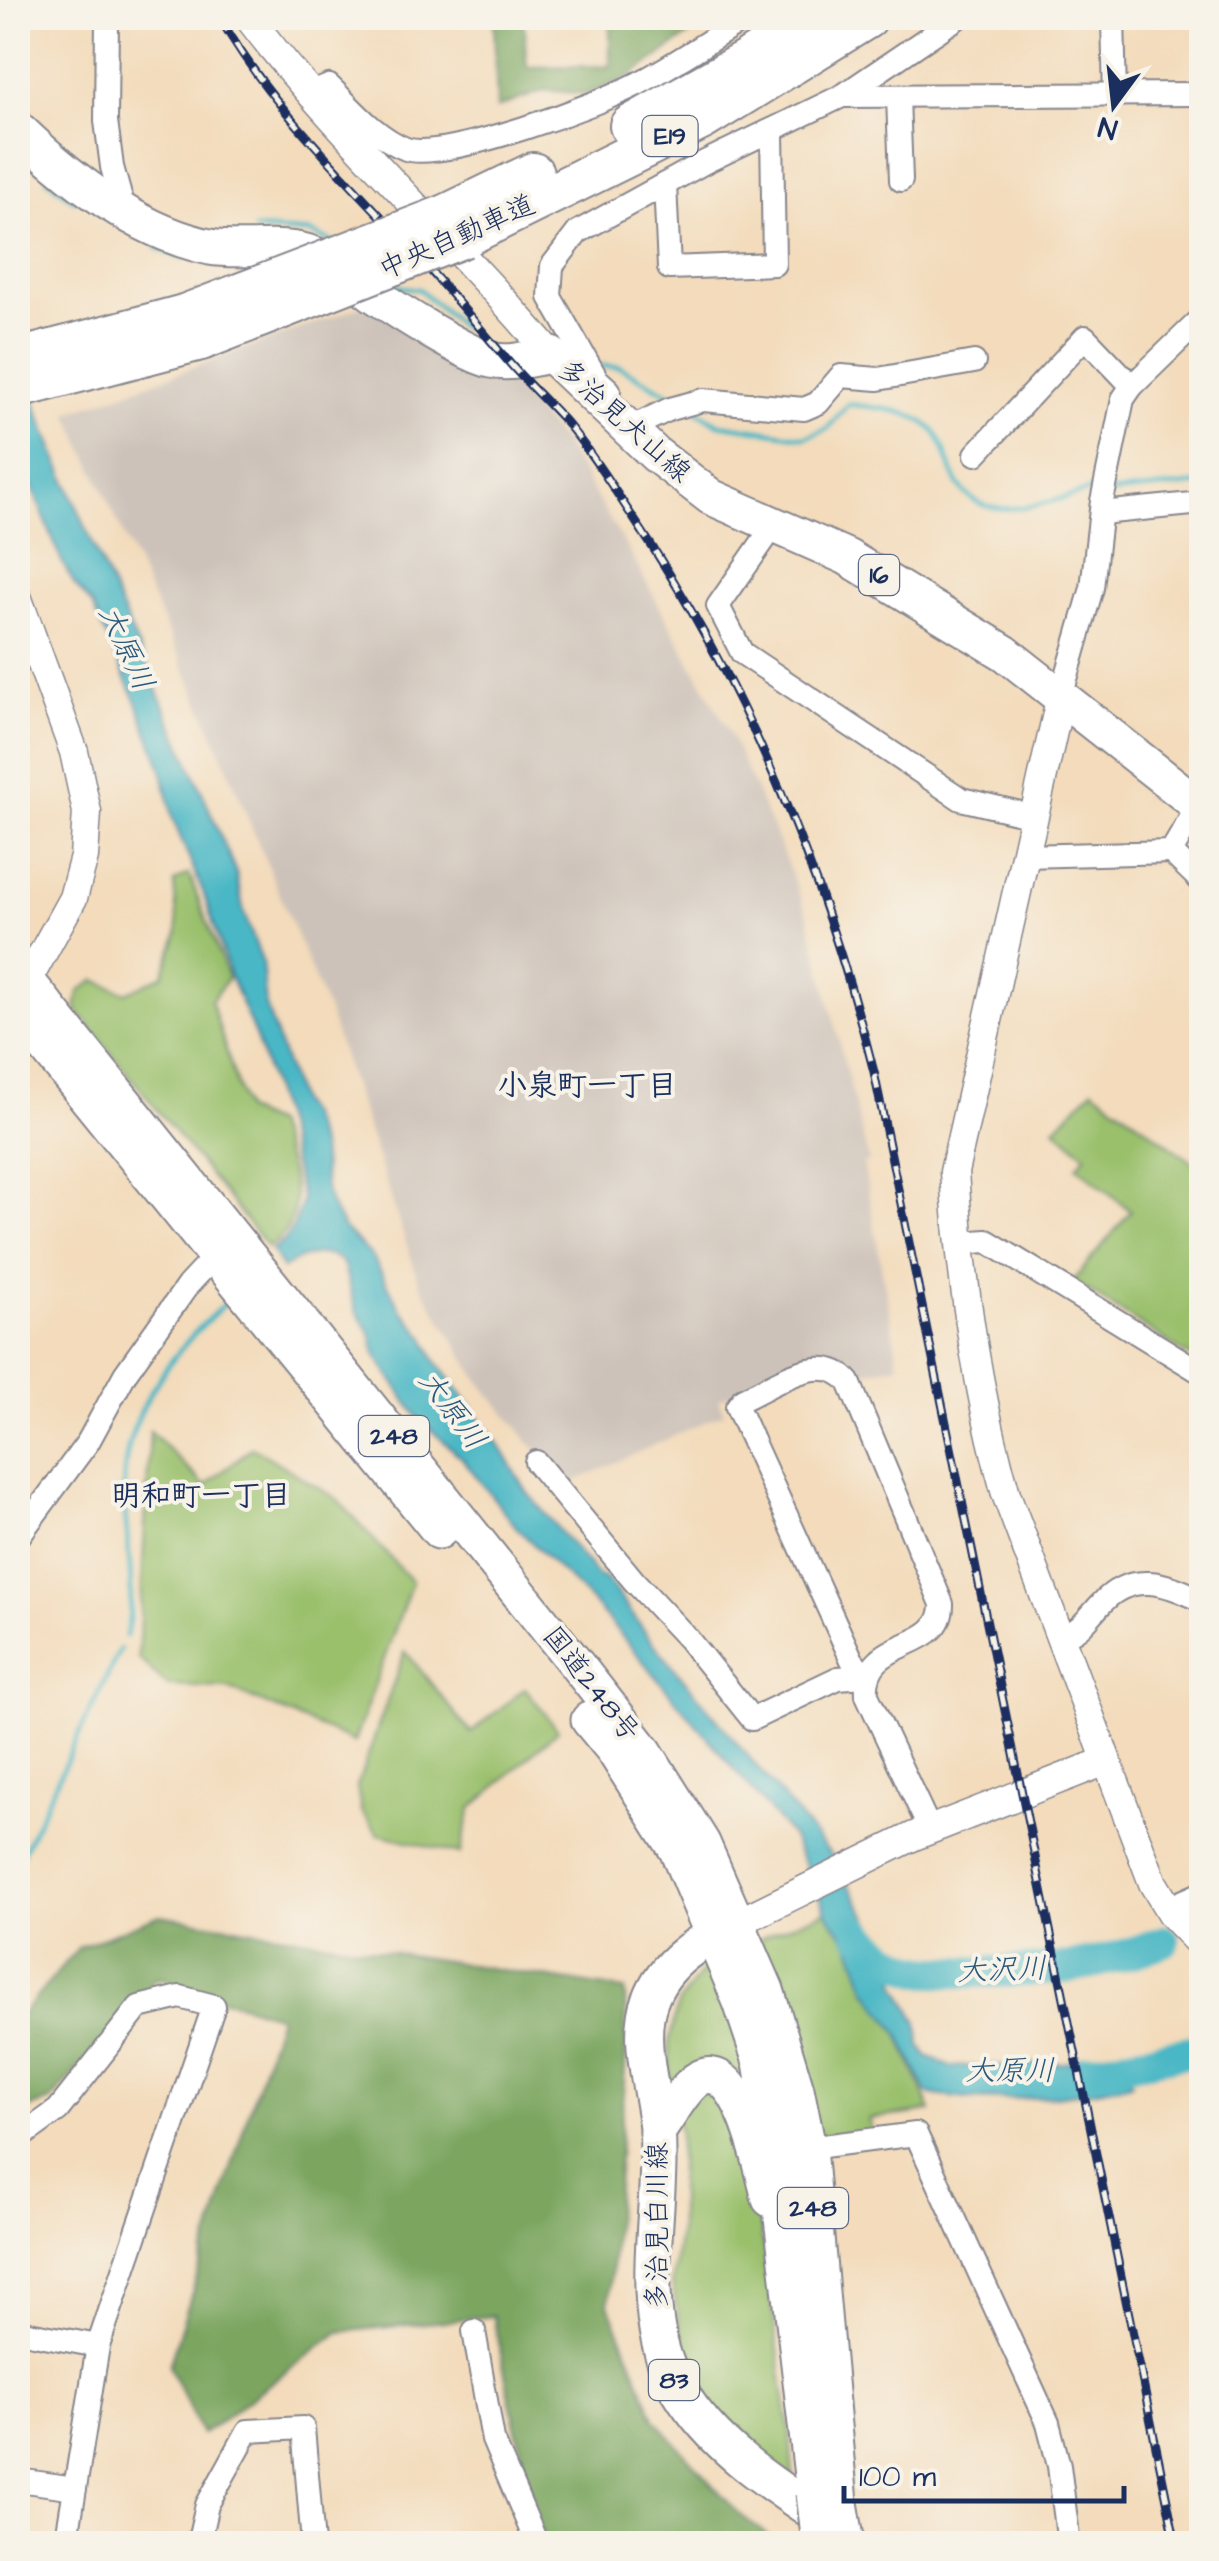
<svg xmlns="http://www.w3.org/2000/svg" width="1219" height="2561" font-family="'Architects Daughter','Klee One',sans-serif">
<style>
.industrial{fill:#cdc2b9}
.green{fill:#9ac06c;stroke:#5a7865;stroke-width:2.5}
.forest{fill:#7ba660;stroke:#4b6a5f;stroke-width:2.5}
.water{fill:#4ab7c5;stroke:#327392;stroke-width:2.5}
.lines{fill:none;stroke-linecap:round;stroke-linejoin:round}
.stream{stroke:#4ab7c5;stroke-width:5}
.river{stroke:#4ab7c5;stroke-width:32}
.minor-casing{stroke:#87858c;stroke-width:26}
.tertiary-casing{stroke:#87858c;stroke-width:31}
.primary-casing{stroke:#87858c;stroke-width:39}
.trunk-casing{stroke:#87858c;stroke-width:39}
.motorway-casing{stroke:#87858c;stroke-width:44}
.minor{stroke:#fff;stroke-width:22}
.tertiary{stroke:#fff;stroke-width:28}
.primary{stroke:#fff;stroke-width:35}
.trunk{stroke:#fff;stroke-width:35}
.motorway{stroke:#fff;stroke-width:40}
.rail-casing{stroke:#1b2f5e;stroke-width:9}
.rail{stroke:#f7f3e8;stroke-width:5;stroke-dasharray:15;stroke-linecap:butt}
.trunk-bridge-casing{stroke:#87858c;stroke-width:39;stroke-linecap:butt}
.motorway-bridge-casing{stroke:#87858c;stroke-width:44;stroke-linecap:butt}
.trunk-bridge{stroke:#fff;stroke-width:35}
.motorway-bridge{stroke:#fff;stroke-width:40}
.labels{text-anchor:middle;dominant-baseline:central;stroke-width:8;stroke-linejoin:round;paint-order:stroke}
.shield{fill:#f7f3e8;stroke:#5d6a87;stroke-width:2.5}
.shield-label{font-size:25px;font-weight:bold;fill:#1b2f5e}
.street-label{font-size:28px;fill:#1b2f5e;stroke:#f7f3e8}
.water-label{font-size:30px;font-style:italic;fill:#29587d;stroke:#f7f3e8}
.neighbourhood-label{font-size:30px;font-weight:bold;fill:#1b2f5e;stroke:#f7f3e8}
</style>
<rect width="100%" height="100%" fill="#f7f3e8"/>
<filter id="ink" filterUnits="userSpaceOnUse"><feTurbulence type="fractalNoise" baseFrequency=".01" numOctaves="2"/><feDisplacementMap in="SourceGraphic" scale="20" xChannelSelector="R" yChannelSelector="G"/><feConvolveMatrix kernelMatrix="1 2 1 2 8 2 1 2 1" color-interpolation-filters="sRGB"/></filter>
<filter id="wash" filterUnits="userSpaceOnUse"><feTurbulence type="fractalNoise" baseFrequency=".0048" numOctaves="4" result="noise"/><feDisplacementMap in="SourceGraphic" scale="40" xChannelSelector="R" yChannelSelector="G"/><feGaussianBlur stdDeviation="2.25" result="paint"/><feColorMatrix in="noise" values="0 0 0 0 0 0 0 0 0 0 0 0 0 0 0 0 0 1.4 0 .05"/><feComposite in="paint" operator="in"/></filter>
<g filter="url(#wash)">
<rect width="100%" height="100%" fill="#f3dbbb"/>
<path class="industrial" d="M365,305l122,70 20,4 56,63 64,106 101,181 45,100 35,87 61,246 -6,1 36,202 -41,8 -5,-12 -37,-3 -98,41 6,14 -155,71 -40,-42 -52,-64 -57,-94 -92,-272 -122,-296 -138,-303z"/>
<g class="green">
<path d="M189,874l39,104 -17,23 34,110 29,13c14,43 41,92 -6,124l-192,-239 3,-17 16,-12 31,13 37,-18 15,-42 -4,-51z"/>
<path d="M1093,1089l108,79v196l-128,-83 58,-70 -54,-45 9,-11 -31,-27z"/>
<path d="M150,1431l55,55 47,-39 85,52 75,83 -58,160 -126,-54 -60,-2 -30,-28z"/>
<path d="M405,1651l66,82 54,-45 33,42 -87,79 -11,45 -82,-20 -17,-23 -4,-25z"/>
<path d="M826,1911l25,35 16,44 32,44 32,77 -62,8 4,14 -123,20 40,281 3,43 -36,-21 -55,-60 -20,-57 -10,-56 7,-53v-96l-9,-48 -1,-44 9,-38 23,-32 72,-40z"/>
</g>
<g class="forest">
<path d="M494,18h29l4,49 83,-1v-44l104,-4 -88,61 -39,15 -42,-4 -48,18z"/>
<path d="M160,1915l465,75 1,64 -17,251 47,116 82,92 39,30h-232l-8,-18 -44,-209 -154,16 -137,102 -33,-68 110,-350 -122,-38 -106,123 -33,11v-93l61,-72z"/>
</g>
<path class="water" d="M18,357c63,175 148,343 218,516l8,40 18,48 4,45 33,97 9,12 13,34 4,39 5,16 14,25 28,27 28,51 25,31 10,21 66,89 26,44 70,83 10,5 44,60 181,216 56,95 9,34 21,37 2,23 7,11 26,11 111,-4 63,-9 5,29c-59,13 -146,24 -205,10l-28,-59 -32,-44 -16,-44 -25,-35 -35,-75 -194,-229 -80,-79 -55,-70 -44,-40 -41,-61 -8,-26 -13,-21 -13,-47c-17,-15 -43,-8 -60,6l-11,-18 13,-11 9,-14 8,-25 -19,-79 -26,-82 -27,-64 -26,-82 -31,-75 -11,-50 -24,-64 -46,-100 -17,-20 -14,-25 -43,-109z"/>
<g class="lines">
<g class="stream">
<path d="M47,179l27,21"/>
<path d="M255,229l56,4 21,9"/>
<path d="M157,248l25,10"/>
<path d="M391,281l9,6 19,2 43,38"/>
<path d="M599,366l21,1 59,32"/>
<path d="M697,411l22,13 86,13 22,-8 21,-25c27,4 59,4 82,23 12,9 17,34 24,49 24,56 94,25 139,14l7,1"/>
<path d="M1110,493l92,-9"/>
<path d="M126,1636c11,-46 0,-94 -2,-140 -5,-76 48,-146 102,-193"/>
<path d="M18,1862l102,-213"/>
</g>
<g class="river">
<path d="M859,1931c17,18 32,31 56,38 19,5 42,3 61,3 70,0 123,-4 188,-31"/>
<path d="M1088,2070l114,-21"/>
</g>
</g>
</g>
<g filter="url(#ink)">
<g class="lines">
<defs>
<g id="minor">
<path d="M107,18l-1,103 6,46 13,47"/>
<path d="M1113,18l2,78"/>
<path d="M309,94l20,-8c23,22 46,51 77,63 38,13 197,-46 235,-67 36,-19 70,-43 105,-64"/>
<path d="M842,96l360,-2"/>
<path d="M898,96l3,84"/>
<path d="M665,184l4,84 105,-4 -2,-134"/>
<path d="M609,390l-12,-11 -47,-82 2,-31 26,-34 127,-70 137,-66 115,-78"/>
<path d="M628,429l42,-20 33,-9 101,9 14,-6 23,-27 37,3 96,-17"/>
<path d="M976,454l109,-117 47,49"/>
<path d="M1101,513l101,-10"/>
<path d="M775,524l-57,82 24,47 219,146 72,17"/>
<path d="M1060,700l32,-112 10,-87 21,-102 9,-13 70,-68"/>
<path d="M1198,806l-27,46 31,30"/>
<path d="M1025,856l146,-4"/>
<path d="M959,1243l28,-2 215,132"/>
<path d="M536,1462l98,119 54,58 64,80 86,-41 27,-2"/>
<path d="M18,1537l70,-95 37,-68 63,-89 27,-29"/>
<path d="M1059,1638c22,-7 27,-18 42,-34 29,-33 66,-22 101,-3"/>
<path d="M865,1676l-13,-16 -115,-253 6,-8c30,-13 79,-50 106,-17l93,222c1,51 -80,30 -75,91l63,135"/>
<path d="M1168,1908l34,-15"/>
<path d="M18,2139l40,-29 81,-103 41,-10 34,9 -116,340 -32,198"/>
<path d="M808,2148l108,-14 132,289 11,43 10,78"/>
<path d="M18,2331l80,15"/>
<path d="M474,2331l19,109 44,104"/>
<path d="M18,2480l57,8"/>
<path d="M198,2544l9,-39 41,-74 55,-3 10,116"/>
</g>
<g id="tertiary">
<path d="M249,18c91,120 205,221 302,337"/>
<path d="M18,599l56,153 13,60 -3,45 -11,41 -54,98"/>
<path d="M1060,700l-106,472c7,108 23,219 52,322l147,389 19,32 30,31"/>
<path d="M739,1922l175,-86 192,-75"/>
</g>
<g id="primary">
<path d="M18,129c52,50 119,103 192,118 34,6 72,-5 105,8 21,8 39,25 57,38 24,17 93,61 119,67 19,5 41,-2 60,-5l104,99 56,43 136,60 158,96 197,155"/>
<path d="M738,1923c-37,17 -74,38 -88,78 -14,38 3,88 7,127 7,85 -25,185 22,262 38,62 99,98 158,138"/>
<path d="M657,2132c12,-15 23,-39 38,-51 45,-33 68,93 75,118"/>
</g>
<g id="trunk">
<path d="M18,970l558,694 69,88 57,91 64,147 30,99 12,59 32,355"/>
<path d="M18,1013l421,518"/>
<path d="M589,1720l24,29 64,101 64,152 20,60 10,61 43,370"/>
</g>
<g id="motorway">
<path d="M630,126l116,-65 67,-43"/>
<path d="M446,215l87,-42"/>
<path d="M464,237l239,-118 164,-101"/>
<path d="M18,359l166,-44"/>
<path d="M18,388l183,-48"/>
</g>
</defs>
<use href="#minor" class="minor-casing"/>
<use href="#tertiary" class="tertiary-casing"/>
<use href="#primary" class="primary-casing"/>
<use href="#trunk" class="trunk-casing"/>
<use href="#motorway" class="motorway-casing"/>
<use href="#minor" class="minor"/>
<use href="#tertiary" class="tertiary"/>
<use href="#primary" class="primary"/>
<use href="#trunk" class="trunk"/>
<use href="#motorway" class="motorway"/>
<defs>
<path id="rail" d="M220,18c45,79 110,144 172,210 40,43 77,87 115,132 19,23 42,43 62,66 24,29 44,62 65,93 114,169 190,356 240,553l302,1472"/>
</defs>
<use href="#rail" class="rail-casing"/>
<use href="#rail" class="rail"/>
<defs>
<g id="trunk-bridge">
<path d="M814,2493l6,51"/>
<path d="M840,2503l7,41"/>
</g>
<g id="motorway-bridge">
<path d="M184,315l262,-100"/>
<path d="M201,340l263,-103"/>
</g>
</defs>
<use href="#trunk-bridge" class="trunk-bridge-casing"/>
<use href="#motorway-bridge" class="motorway-bridge-casing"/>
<use href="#trunk-bridge" class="trunk-bridge"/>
<use href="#motorway-bridge" class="motorway-bridge"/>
</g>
</g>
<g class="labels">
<g class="shield">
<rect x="642.5" y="116" width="55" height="40" rx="8"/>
<rect x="859" y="555" width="40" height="40" rx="8"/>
<rect x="359" y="1416" width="70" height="40" rx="8"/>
<rect x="778" y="2188" width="70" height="40" rx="8"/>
<rect x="649" y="2360" width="50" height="40" rx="8"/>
</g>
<g class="shield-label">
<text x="670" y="136">E19</text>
<text x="879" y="575">16</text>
<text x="394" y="1436">248</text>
<text x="813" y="2208">248</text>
<text x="674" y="2380">83</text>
</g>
<g class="street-label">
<text transform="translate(457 237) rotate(-24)">中央自動車道</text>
<text transform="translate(624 421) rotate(42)">多治見犬山線</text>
<text transform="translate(591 1684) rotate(52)">国道248号</text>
<text transform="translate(657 2226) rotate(-90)">多治見白川線</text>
</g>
<g class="water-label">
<text transform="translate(126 648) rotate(65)">大原川</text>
<text transform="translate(452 1410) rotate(53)">大原川</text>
<text transform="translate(1002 1970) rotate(-2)">大沢川</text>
<text x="1010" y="2071">大原川</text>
</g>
<g class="neighbourhood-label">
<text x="587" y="1086">小泉町一丁目</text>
<text x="201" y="1496">明和町一丁目</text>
</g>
</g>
<rect width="1219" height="2561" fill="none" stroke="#f7f3e8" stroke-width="60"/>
<g transform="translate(1114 105) rotate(195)" stroke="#f7f3e8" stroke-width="8" paint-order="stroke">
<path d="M0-8L18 38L0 25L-18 38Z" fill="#1b2f5e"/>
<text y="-15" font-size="28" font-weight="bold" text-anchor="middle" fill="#1b2f5e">N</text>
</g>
<path d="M844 2486v15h280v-15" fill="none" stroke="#1b2f5e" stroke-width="5"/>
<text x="859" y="2486" font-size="30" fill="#1b2f5e" stroke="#f7f3e8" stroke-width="8" paint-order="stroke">100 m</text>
</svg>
